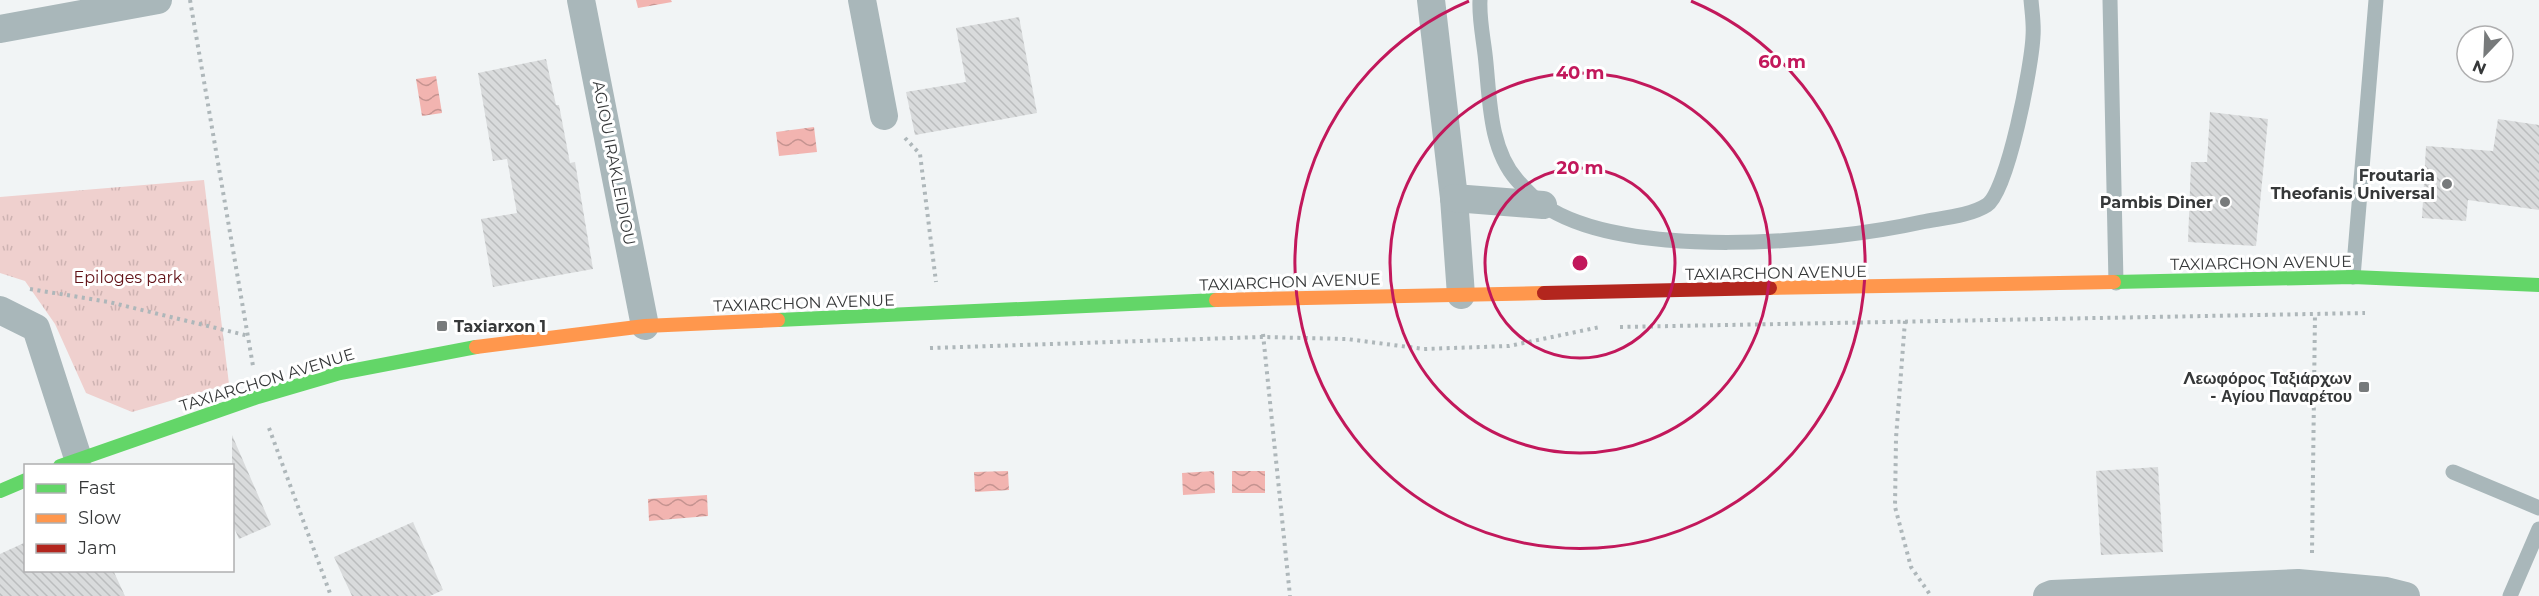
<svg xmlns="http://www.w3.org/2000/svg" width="2539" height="596" font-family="Montserrat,sans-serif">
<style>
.grass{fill:url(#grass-tufts)}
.water{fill:url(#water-waves)}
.building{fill:url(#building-back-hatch)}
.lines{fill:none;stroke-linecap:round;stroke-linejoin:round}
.path{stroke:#aeb7ba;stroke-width:4;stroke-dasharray:3 4.5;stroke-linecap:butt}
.lane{stroke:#a9b7ba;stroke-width:15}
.street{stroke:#a9b7ba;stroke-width:28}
.fast{stroke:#63d668;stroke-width:14}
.slow{stroke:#ff974d;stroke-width:14}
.jam{stroke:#b3261e;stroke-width:14}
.ring{fill:none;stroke:#c2185b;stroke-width:3}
.poi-dot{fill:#777a7b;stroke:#fff;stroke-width:2}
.labels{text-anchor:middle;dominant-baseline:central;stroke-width:6;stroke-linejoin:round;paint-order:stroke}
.street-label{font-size:16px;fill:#363839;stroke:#fff}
.poi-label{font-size:16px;font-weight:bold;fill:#363839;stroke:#fff;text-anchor:end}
.park-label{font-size:16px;fill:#621217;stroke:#fff}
.centre{fill:#c2185b;stroke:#fff;stroke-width:3}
.ring-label{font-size:18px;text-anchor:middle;font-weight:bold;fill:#c2185b;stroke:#fff;stroke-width:6;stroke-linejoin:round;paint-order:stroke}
</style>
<defs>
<pattern id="grass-tufts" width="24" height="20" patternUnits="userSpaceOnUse" patternTransform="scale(1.5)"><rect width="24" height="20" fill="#efd0ce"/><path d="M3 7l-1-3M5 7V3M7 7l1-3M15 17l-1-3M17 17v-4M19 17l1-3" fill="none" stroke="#ceb3b2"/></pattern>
<pattern id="water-waves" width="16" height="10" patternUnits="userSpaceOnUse" patternTransform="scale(1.5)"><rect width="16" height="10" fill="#f2b4b0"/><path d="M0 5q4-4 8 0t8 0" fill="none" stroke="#c59390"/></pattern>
<pattern id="building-back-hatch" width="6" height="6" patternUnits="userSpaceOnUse" patternTransform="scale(1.5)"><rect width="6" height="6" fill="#d9dbdc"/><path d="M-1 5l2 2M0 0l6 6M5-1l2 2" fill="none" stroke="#bbbdbe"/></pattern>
</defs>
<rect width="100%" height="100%" fill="#f1f4f5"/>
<path class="grass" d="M204,180l25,204 -97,28 -46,-19 -31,-69 -30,-43 -25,-8v-76z"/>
<g class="water">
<path d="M636,0h35l1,2 -34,6z"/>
<path d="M436,76l6,37 -20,3 -6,-37z"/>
<path d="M814,127l3,25 -38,4 -3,-24z"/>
<path d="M1008,471l1,19 -34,2 -1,-20z"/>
<path d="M1214,471l1,22 -32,2 -1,-22z"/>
<rect x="1232" y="471" width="33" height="22"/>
<path d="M707,495l1,21 -59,5 -1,-22z"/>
</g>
<g class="building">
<path d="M1019,17l18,96 -122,22 -9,-43 60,-10 -10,-54z"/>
<path d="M546,59l10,46h3l11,58 5,-1 18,107 -100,18 -12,-68 36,-6 -10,-54 -14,2 -15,-88z"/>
<path d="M2210,112l58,7 -12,127 -68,-4 3,-80h16z"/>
<path d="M2498,119l41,6v85l-71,-10 -2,21 -44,-3 4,-72 67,5z"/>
<path d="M232,435l39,90 -32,14 -7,-16z"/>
<path d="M2158,467l5,85 -62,3 -5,-84z"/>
<path d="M413,522l30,68 -13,6h-78l-18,-39z"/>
<path d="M26,542v28h87l12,26h-125v-42z"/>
</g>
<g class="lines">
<g class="path">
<path d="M190,0l63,366"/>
<path d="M905,138l15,16 16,128"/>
<path d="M30,289l79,13 140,34"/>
<path d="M1905,321l-9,117 -1,69 16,60 20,29"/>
<path d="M1620,327l745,-14"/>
<path d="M1263,334l27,262"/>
<path d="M930,348l333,-11 84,2 77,10 85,-3 91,-19"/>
<path d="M269,428l62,168"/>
<path d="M2312,553l3,-239"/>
</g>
<g class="lane">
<path d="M1480,0c-1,18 3,37 5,54 5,41 3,93 32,126 7,8 17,19 26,25 82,56 285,38 379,17 20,-4 48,-6 65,-17 21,-14 45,-141 46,-169 1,-12 -1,-24 -2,-36"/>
<path d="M2110,0l6,283"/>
<path d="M2353,277l23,-277"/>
<path d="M2453,472l86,36"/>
<path d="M2510,596l29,-67"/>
</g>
<g class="street">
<path d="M581,0l64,326"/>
<path d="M862,0l22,116"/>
<path d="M1431,0l23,198 7,97"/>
<path d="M0,29l158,-29"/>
<path d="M1454,198l89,7"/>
<path d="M0,310l36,18 42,130"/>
<path d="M2047,596l5,-2 246,-11 88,8 20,5"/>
</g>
<g class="fast">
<path d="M2114,282l239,-5 186,8"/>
<path d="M778,320l438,-20"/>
<path d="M60,466l198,-69 82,-24 136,-26"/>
<path d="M0,491l26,-11"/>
</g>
<g class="slow">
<path d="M1770,288l344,-6"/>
<path d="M1216,300l328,-7"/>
<path d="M476,347l169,-21 133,-6"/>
</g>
<path class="jam" d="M1544,293l226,-5"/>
</g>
<g class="ring">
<circle cx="1580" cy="263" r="95"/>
<circle cx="1580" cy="263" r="190"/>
<path d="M1691 1A285 285 0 1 1 1469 1"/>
</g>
<g class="poi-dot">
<circle cx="2447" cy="184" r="6"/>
<circle cx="2225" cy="202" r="6"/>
<rect x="436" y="320" width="12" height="12" rx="3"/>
<rect x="2358" y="381" width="12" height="12" rx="3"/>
</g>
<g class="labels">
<g class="street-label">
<text transform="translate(614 163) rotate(79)">AGIOU IRAKLEIDIOU</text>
<text transform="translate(2261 263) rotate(-1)">TAXIARCHON AVENUE</text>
<text transform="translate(1776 273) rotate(-1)">TAXIARCHON AVENUE</text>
<text transform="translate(1290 282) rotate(-2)">TAXIARCHON AVENUE</text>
<text transform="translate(804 303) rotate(-2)">TAXIARCHON AVENUE</text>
<text transform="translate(267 380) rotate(-17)">TAXIARCHON AVENUE</text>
</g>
<g class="poi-label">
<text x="2435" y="175">Froutaria<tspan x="2435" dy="18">Theofanis Universal</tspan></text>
<text x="2213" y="202">Pambis Diner</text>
<text x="454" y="326" text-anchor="start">Taxiarxon 1</text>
<text x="2352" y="378">Λεωφόρος Ταξιάρχων<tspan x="2352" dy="18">- Αγίου Παναρέτου</tspan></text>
</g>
<g class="park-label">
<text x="128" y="277">Epiloges park</text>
</g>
</g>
<circle cx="1580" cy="263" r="9" class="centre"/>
<g class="ring-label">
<text x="1782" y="68">60 m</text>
<text x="1580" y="79">40 m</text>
<text x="1580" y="174">20 m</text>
</g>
<rect x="24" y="464" width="210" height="108" fill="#ffffff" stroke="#afafb0" stroke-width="1.5"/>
<rect x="36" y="484" width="30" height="9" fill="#63d668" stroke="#afafb0" stroke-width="1.5"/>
<text x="78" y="494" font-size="18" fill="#363839">Fast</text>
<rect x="36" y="514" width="30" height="9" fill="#ff974d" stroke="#afafb0" stroke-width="1.5"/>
<text x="78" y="524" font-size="18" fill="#363839">Slow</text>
<rect x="36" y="544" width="30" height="9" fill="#b3261e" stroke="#afafb0" stroke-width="1.5"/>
<text x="78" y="554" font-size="18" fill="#363839">Jam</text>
<g transform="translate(2485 54) rotate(203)"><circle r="28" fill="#ffffff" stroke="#afafb0" stroke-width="1.5"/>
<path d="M0-4.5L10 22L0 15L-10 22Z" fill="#777a7b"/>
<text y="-9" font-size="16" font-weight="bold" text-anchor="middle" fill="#363839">N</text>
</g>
</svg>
